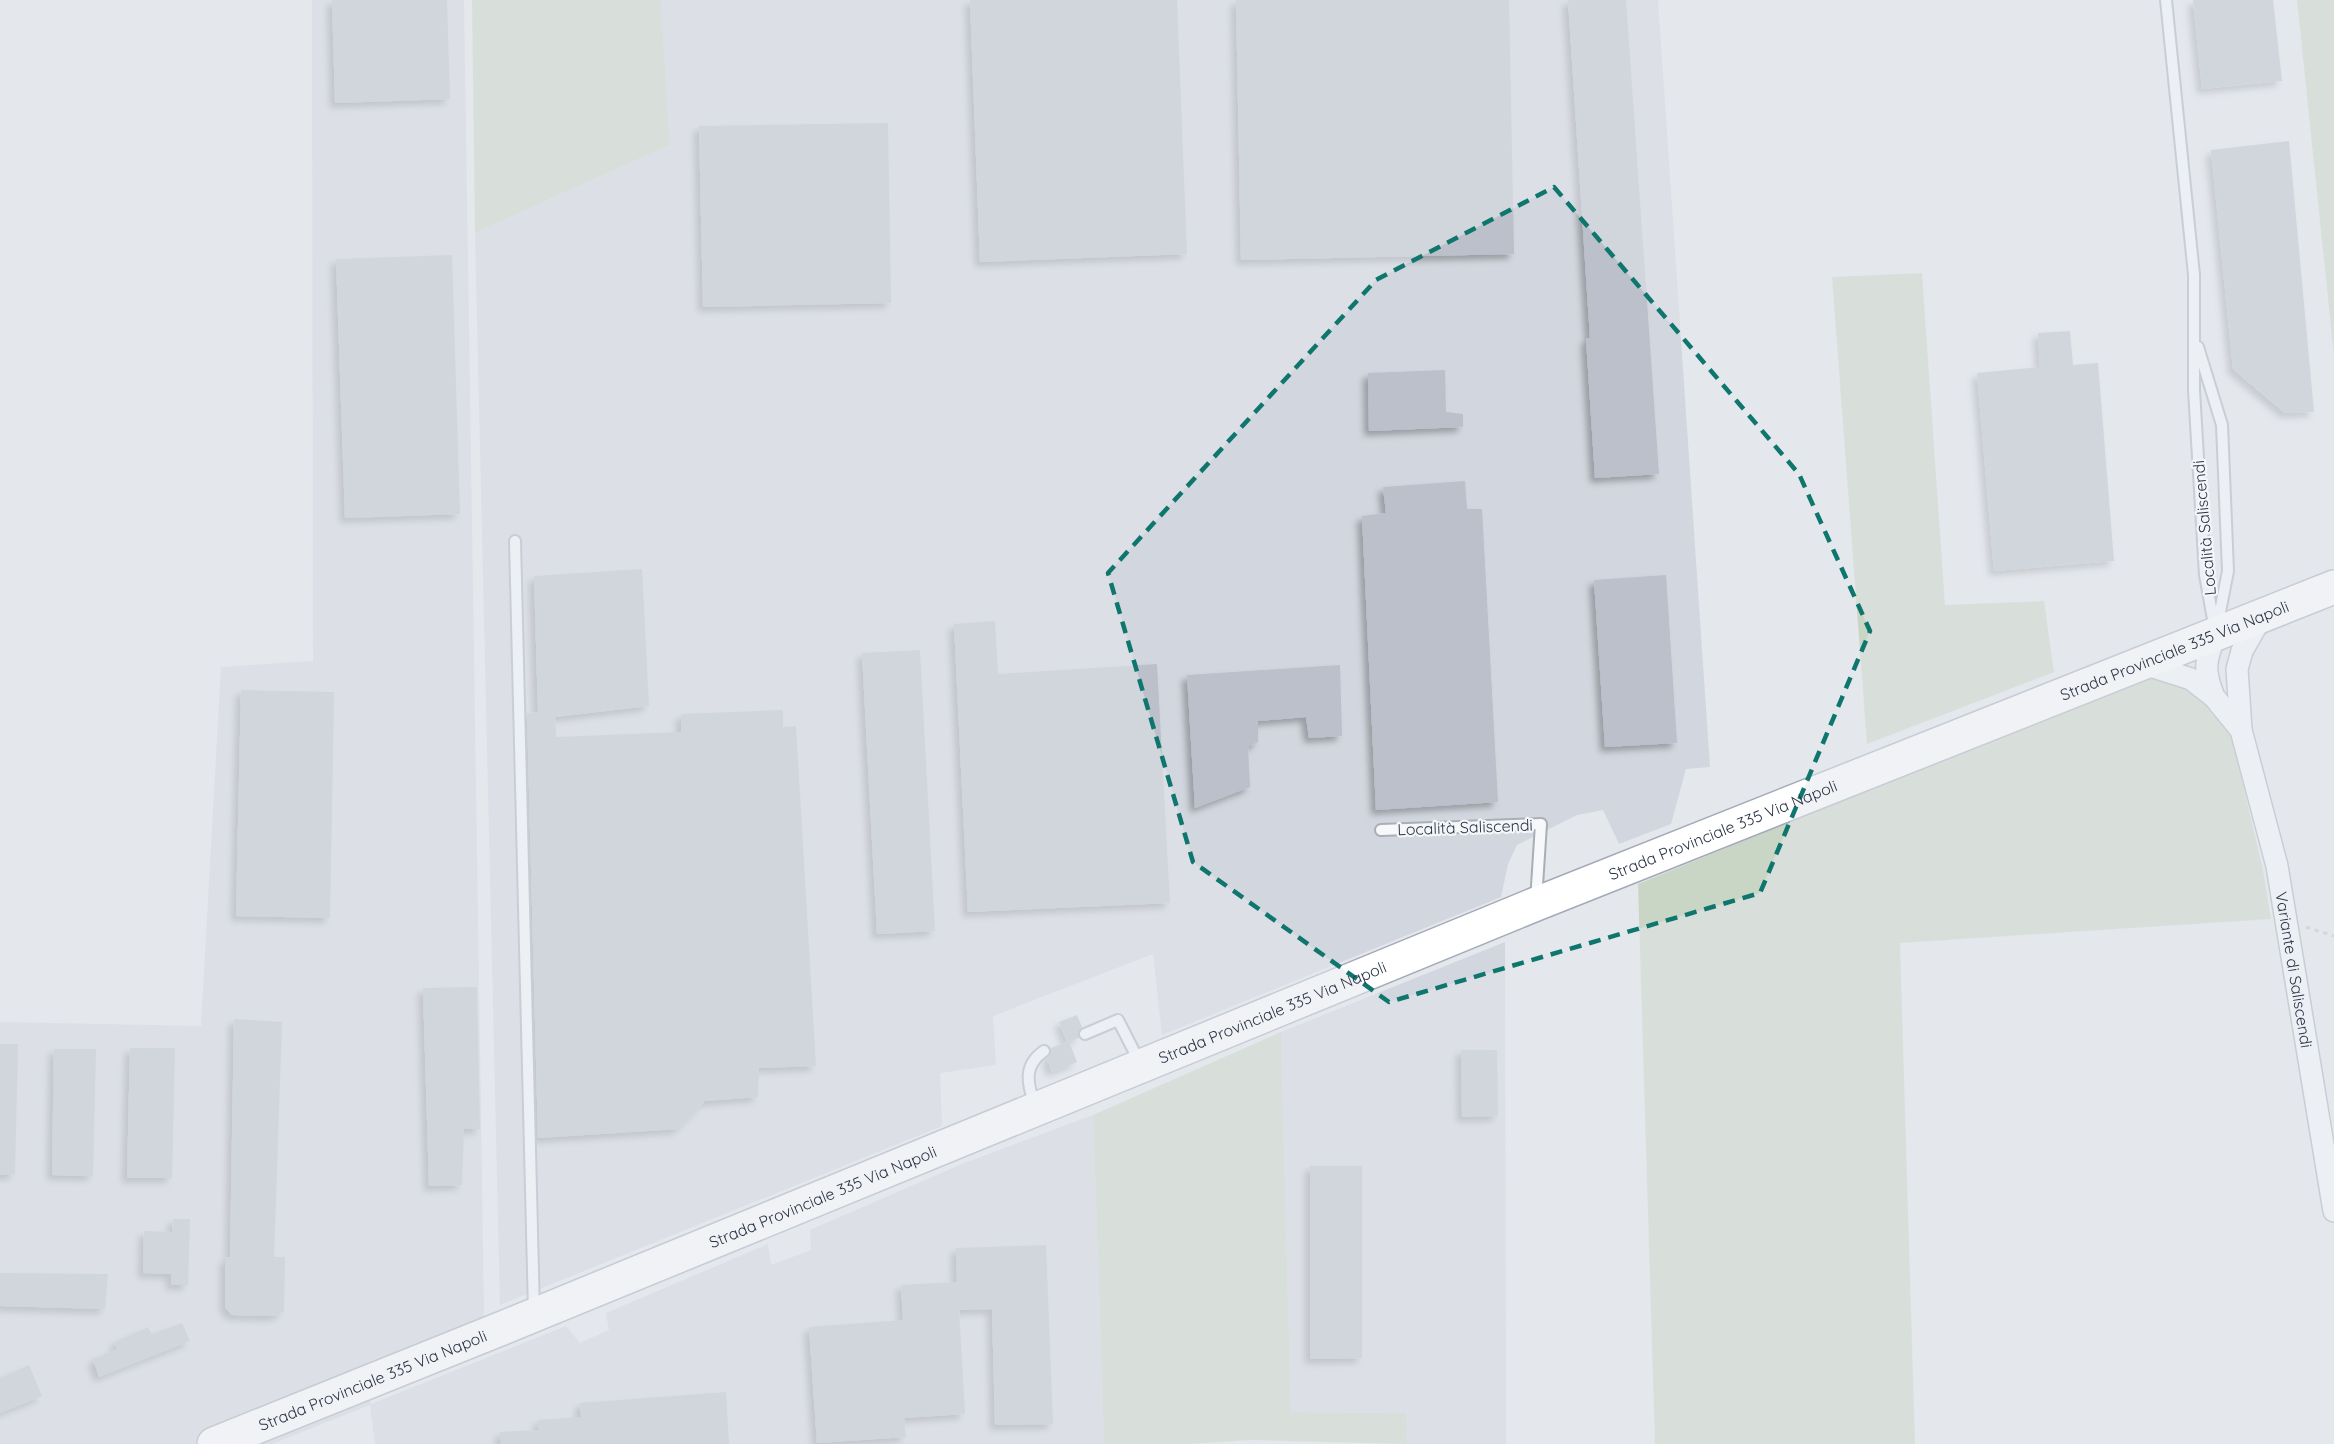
<svg xmlns="http://www.w3.org/2000/svg" width="2334" height="1444" font-family="Quicksand,sans-serif">
<style>
.built{fill:#d2d6de}
.green{fill:#c9d6c5}
.building{fill:#bbc0ca;filter:url(#shadow)}
.lines{fill:none;stroke-linecap:round;stroke-linejoin:round}
.service-casing{stroke:#a9aeb7;stroke-width:14}
.minor-casing{stroke:#a9aeb7;stroke-width:24}
.primary-casing{stroke:#a3abb8;stroke-width:36}
.path{stroke:#c2c5cb;stroke-width:3;stroke-dasharray:4.5 4.5;stroke-linecap:butt}
.service{stroke:#f7f8fa;stroke-width:10}
.minor{stroke:#f7f8fa;stroke-width:21}
.primary{stroke:#fff;stroke-width:33}
.marked{fill:none;stroke:#0f766e;stroke-width:4.5;stroke-dasharray:12 8;stroke-linejoin:round}
.labels{text-anchor:middle;dominant-baseline:central;stroke-width:4.5;stroke-linejoin:round;paint-order:stroke}
.street-label{font-size:16px;fill:#2b3445;stroke:#f4f6f9}
</style>
<defs>
<filter id="shadow"><feDropShadow dx="-5" dy="5" stdDeviation="3" flood-color="#0004"/></filter>
</defs>
<rect width="100%" height="100%" fill="#e4e7ec"/>
<g class="built">
<path d="M312,0h152l20,1316 -117,52 4,36 195,-78 14,17 29,-13 -3,-17 162,-69 3,21 40,-15 -1,-20 152,-66 131,-49 11,329h-729l-5,-39 -98,39h-272v-422l201,4 20,-359 92,-6z"/>
<path d="M661,0h997l52,767 -24,2 -15,55 -52,20 -16,-34 -26,5 -60,30 -9,19 -7,33 -339,138 -9,-81 -160,62 3,49 -56,8 2,53 -442,179 -25,-1072 195,-88z"/>
<path d="M1505,942l1,502h-99l-2,-31 -114,-1 -10,-380z"/>
</g>
<g class="green">
<path d="M472,0h189l9,145 -195,88z"/>
<path d="M2297,0h37v356z"/>
<path d="M1922,273l23,332 99,-4 10,71 -187,72 -35,-467z"/>
<path d="M2145,677l40,11 24,15 23,35 31,132 8,49 -371,24 15,501h-260l-17,-560z"/>
<path d="M1281,1032l10,380 115,1 1,31 -156,-4 -61,4h-86l-11,-329z"/>
</g>
<g class="building">
<path d="M332,0h115l3,99 -115,4z"/>
<path d="M970,0h207l10,254 -207,8z"/>
<path d="M1236,0h273l5,254 -273,6z"/>
<path d="M1568,0h58l33,474 -64,4 -9,-139 4,-1z"/>
<path d="M2193,0h80l9,81 -80,8z"/>
<path d="M888,123l3,180 -188,4 -4,-181z"/>
<path d="M2289,141l25,271 -29,1 -52,-44 -22,-219z"/>
<path d="M452,255l8,259 -115,4 -9,-259z"/>
<path d="M2070,331l3,34 25,-2 16,198 -120,10 -17,-198 63,-6 -2,-34z"/>
<path d="M1445,370l1,42 17,2v13l-94,4 -1,-58z"/>
<path d="M1465,481l2,28h15l16,293 -122,8 -14,-294 24,-3 -3,-26z"/>
<path d="M642,569l7,137 -94,11 1,20 125,-5v-18l102,-4v17l13,-1 20,340 -57,2 -1,29 -53,4 -27,28 -140,9 -11,-425 11,-1 -4,-136z"/>
<path d="M1666,575l11,168 -72,4 -11,-167z"/>
<path d="M995,621l3,53 159,-10 13,239 -202,9 -14,-288z"/>
<path d="M920,650l15,281 -58,3 -15,-281z"/>
<path d="M1340,665l2,71 -33,2 -3,-21 -48,4v21l-10,5 2,40 -55,21 -8,-133z"/>
<path d="M241,690l93,2 -4,226 -94,-2z"/>
<path d="M477,987l3,142h-16l-2,56 -33,1 -6,-198z"/>
<path d="M1077,1015l5,12 -4,6 1,5 -10,4 8,20 -25,10 -5,-13 4,-5v-6l16,-6 -8,-20z"/>
<path d="M234,1019l48,3 -8,235h11l-1,54 -8,5 -44,-1 -7,-8v-49l5,-1z"/>
<path d="M0,1044h18l-3,130 -15,1z"/>
<path d="M130,1048h45l-3,130h-45z"/>
<path d="M54,1049h42l-3,127 -41,-1z"/>
<path d="M1461,1050h36l1,66 -36,1z"/>
<path d="M1310,1166h52v192l-52,1z"/>
<path d="M173,1219h17l-2,66h-17v-11l-28,-1 1,-42 28,1z"/>
<path d="M1046,1245l7,179 -58,1 -3,-116 -33,1 6,104 -61,4 2,19 -89,6 -8,-116 94,-7 -2,-35 56,-3 -1,-34z"/>
<path d="M0,1273l108,1 -3,35 -105,-3z"/>
<path d="M182,1323l8,18 -91,36 -6,-18 24,-10 -2,-7 33,-15 4,7z"/>
<path d="M29,1365l13,31 -42,17v-35z"/>
<path d="M726,1392l3,52h-228l-1,-12 39,-2 -1,-10 43,-3 -1,-14z"/>
</g>
<g class="lines">
<defs>
<g id="service">
<path d="M2166,0l28,275v115l11,185 10,55"/>
<path d="M2198,347l24,78 6,146 -11,56"/>
<path d="M515,541l19,771"/>
<path d="M1381,830l160,-6 -5,77"/>
<path d="M1085,1034l33,-14 22,43"/>
<path d="M1035,1107c-7,-22 -13,-41 9,-56"/>
</g>
<g id="minor">
<path id="s1" d="M2262,616l-20,35 -5,18 4,61 36,136 57,345"/>
<path d="M2141,663l50,16 23,18 27,33"/>
<path d="M2214,697c-11,-27 -9,-37 2,-63"/>
</g>
<g id="primary">
<path id="s2" d="M214,1444l291,-117 1031,-423 798,-317"/>
</g>
</defs>
<use href="#service" class="service-casing"/>
<use href="#minor" class="minor-casing"/>
<use href="#primary" class="primary-casing"/>
<path class="path" d="M2306,927l28,9"/>
<use href="#service" class="service"/>
<use href="#minor" class="minor"/>
<use href="#primary" class="primary"/>
</g>
<path d="M0 0H2334V1444H0ZM1554,187l245,287 71,157 -110,262 -371,109 -196,-140 -85,-289 268,-293z" fill="#e4e7ec" fill-opacity=".55" fill-rule="evenodd"/>
<path class="marked" d="M1554,187l245,287 71,157 -110,262 -371,109 -196,-140 -85,-289 268,-293z"/>
<g class="labels">
<g class="street-label">
<text transform="translate(2204 528) rotate(-95)">Località Saliscendi</text>
<text stroke="none"><textPath href="#s2" startOffset="2115">Strada Provinciale 335 Via Napoli</textPath></text>
<text transform="translate(1465 827) rotate(-2)">Località Saliscendi</text>
<text stroke="none"><textPath href="#s2" startOffset="1629">Strada Provinciale 335 Via Napoli</textPath></text>
<text stroke="none"><textPath href="#s1" startOffset="366">Variante di Saliscendi</textPath></text>
<text stroke="none"><textPath href="#s2" startOffset="1143">Strada Provinciale 335 Via Napoli</textPath></text>
<text stroke="none"><textPath href="#s2" startOffset="657">Strada Provinciale 335 Via Napoli</textPath></text>
<text stroke="none"><textPath href="#s2" startOffset="171">Strada Provinciale 335 Via Napoli</textPath></text>
</g>
</g>
</svg>
